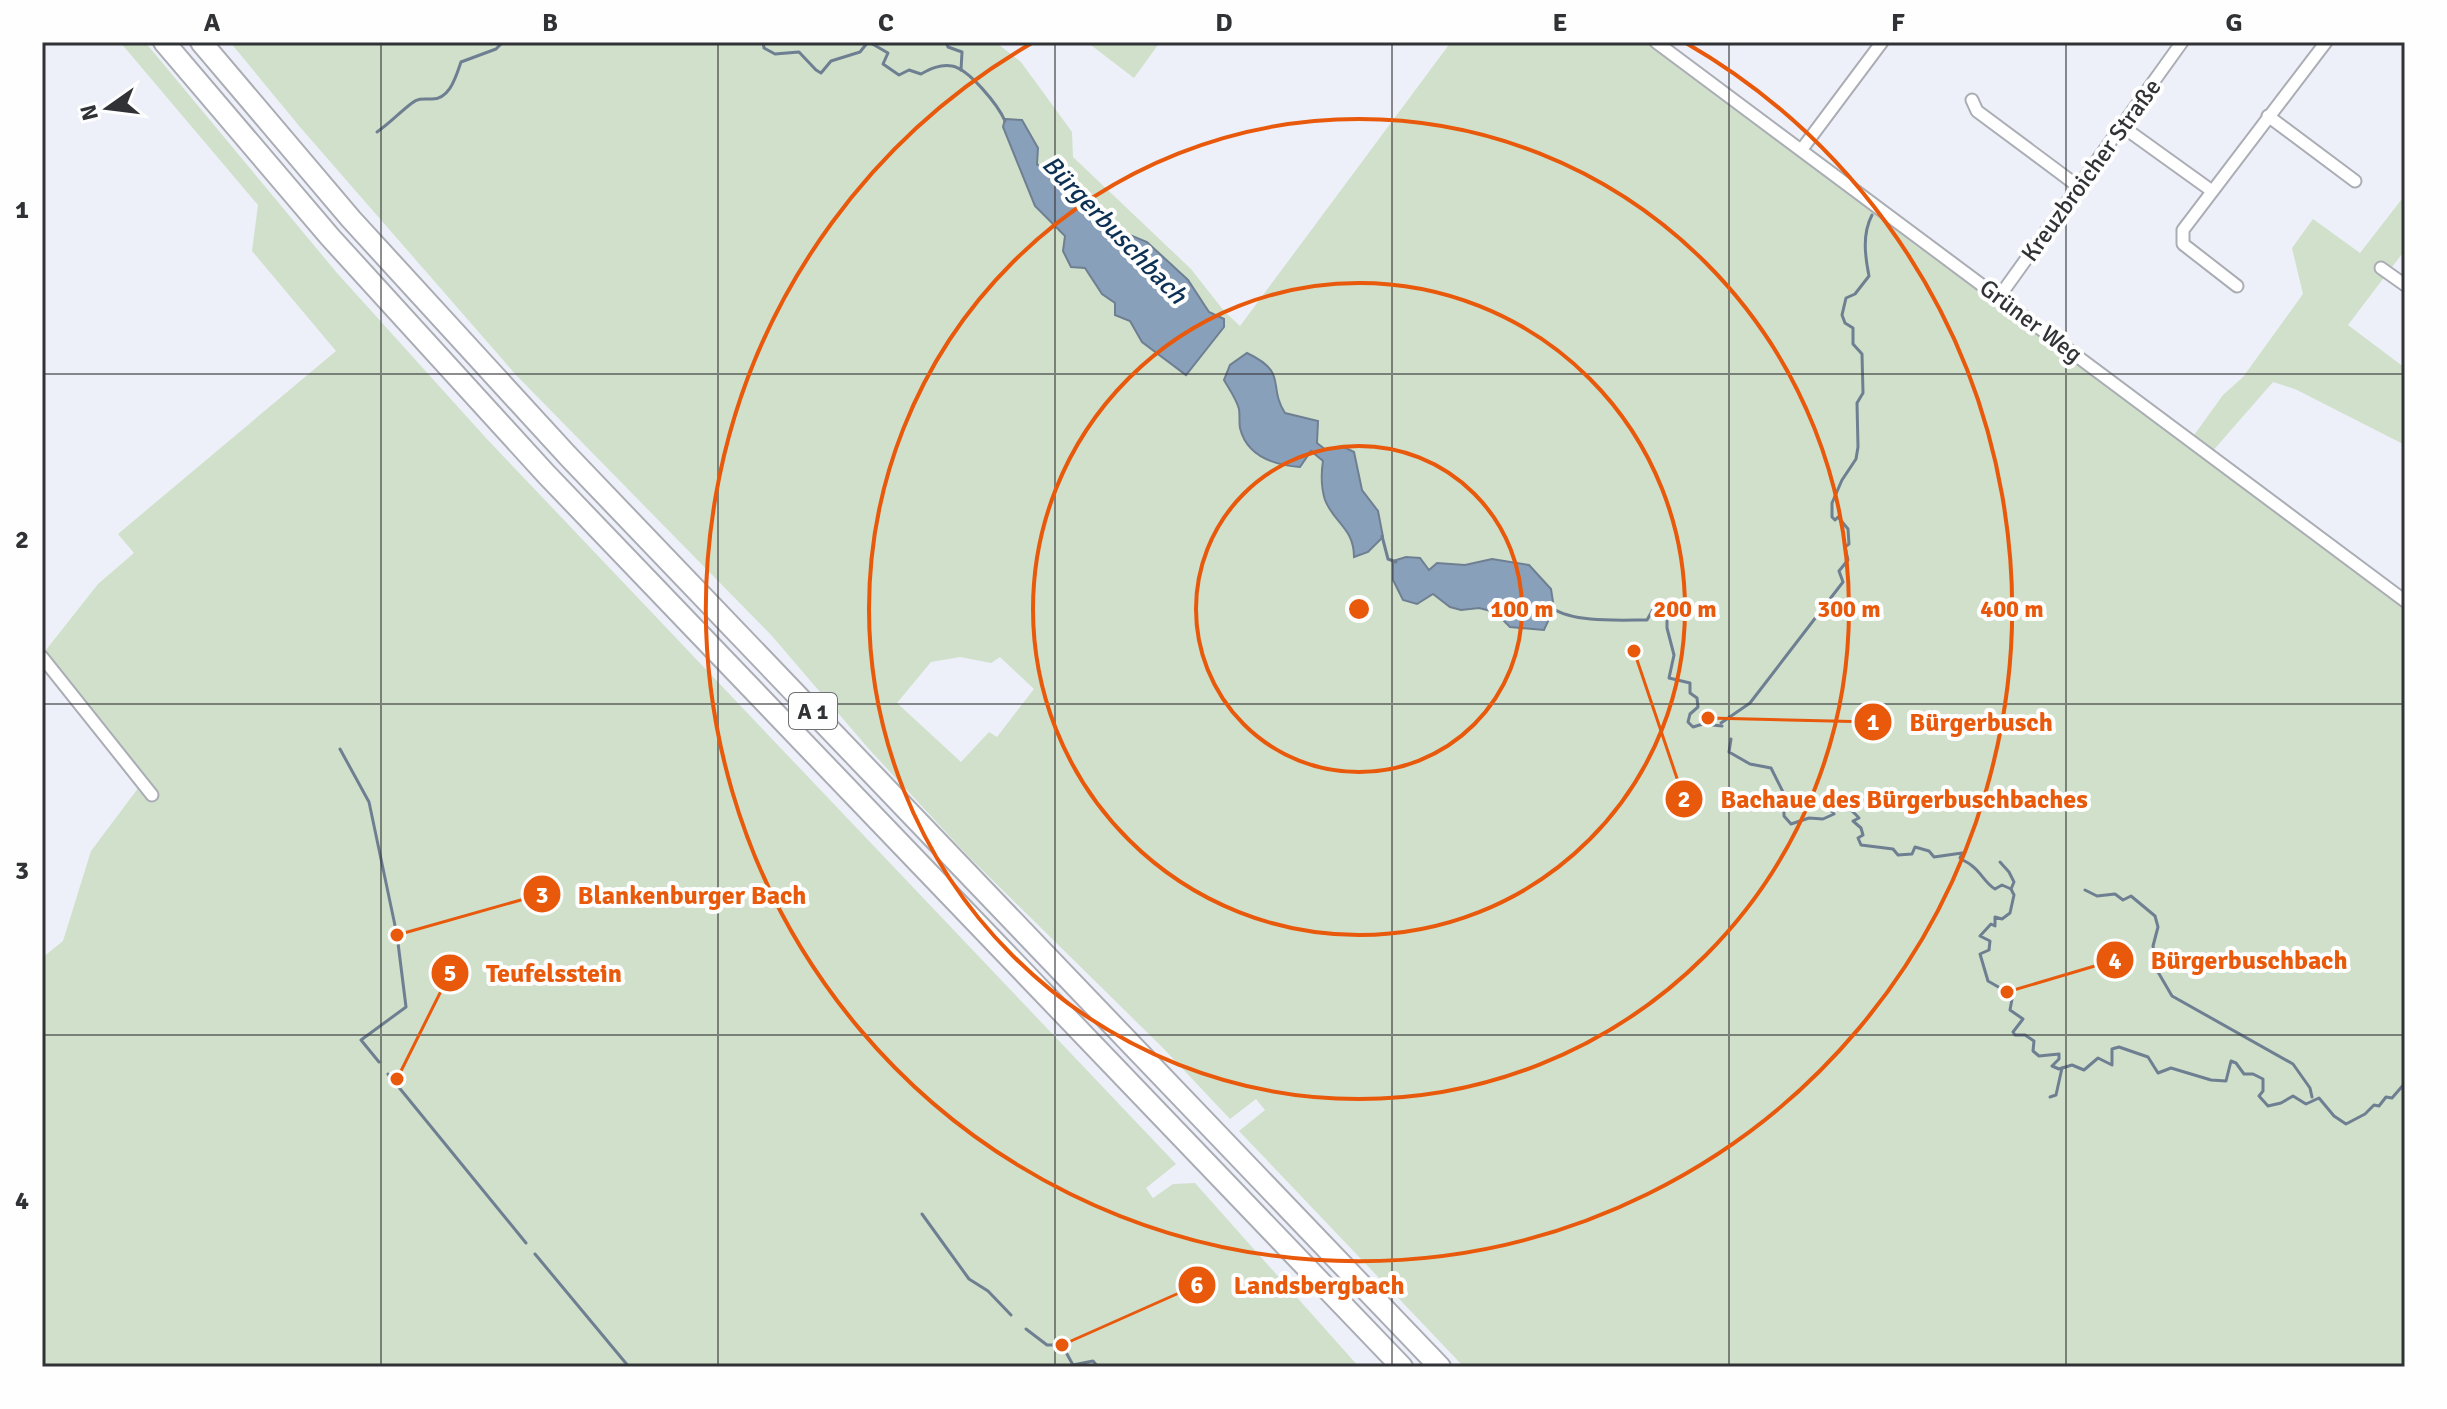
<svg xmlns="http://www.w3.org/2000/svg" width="2447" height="1409" font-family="Signika,sans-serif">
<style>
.green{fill:#d0e0cb;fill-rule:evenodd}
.water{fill:#89a0ba;stroke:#6f7f92;stroke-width:2}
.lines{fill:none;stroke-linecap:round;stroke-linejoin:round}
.stream{stroke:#6f7f92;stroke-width:3}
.street-casing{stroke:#aaadb4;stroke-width:15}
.highway-casing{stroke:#aaadb4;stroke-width:24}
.street{stroke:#fff;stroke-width:11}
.highway{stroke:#fff;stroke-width:20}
.grid{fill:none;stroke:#313235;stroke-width:2;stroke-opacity:0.55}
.ring{fill:none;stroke:#e8590c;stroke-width:4}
.labels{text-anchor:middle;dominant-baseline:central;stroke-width:8;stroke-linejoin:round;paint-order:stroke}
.shield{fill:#fefefe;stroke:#6e6f71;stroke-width:2}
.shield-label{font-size:22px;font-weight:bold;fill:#313235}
.street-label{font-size:24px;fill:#313235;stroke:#fefefe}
.water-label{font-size:26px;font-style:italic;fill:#0c3154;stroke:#fefefe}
.centre{fill:#e8590c;stroke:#fefefe;stroke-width:4}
.ring-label{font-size:24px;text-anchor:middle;font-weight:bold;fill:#e8590c;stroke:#fefefe;stroke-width:8;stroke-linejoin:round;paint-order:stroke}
.leader{fill:none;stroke:#e8590c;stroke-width:3}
.callout-dot{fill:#e8590c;stroke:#fefefe;stroke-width:3}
.mark-label{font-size:24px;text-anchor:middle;font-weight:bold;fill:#fff}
.callout-label{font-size:26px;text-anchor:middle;font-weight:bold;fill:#e8590c;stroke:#fefefe;stroke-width:8;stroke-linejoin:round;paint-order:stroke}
.neatline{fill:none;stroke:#313235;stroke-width:3}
.grid-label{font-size:26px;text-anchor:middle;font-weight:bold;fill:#313235}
</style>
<rect width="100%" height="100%" fill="#edf0f8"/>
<g class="green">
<path d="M120,42h25l192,231 149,165 690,726 -30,24 7,10 20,-14 22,-1 164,184h-1317v-409l21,-17 28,-90 48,-64 -97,-120v-12l56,-71 36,-31 -16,-19 218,-183 -84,-100 6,-46z"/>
<path d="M230,42h769l-1,2 23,18 51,70 1,25 118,112 33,42 16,15 211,-284h199l755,563v762h-941l-225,-236 26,-21 -9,-11 -26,20 -67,-71 -196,-193 -99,-107 -96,-112 -256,-261 -216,-248zM960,657l31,6 9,-6 34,32 -37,48 -8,-5 -28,30 -64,-59 34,-41z"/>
<path d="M1087,42h73l-26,36z"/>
<path d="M2405,195v55l-57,75 57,43v77l-110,-56 -22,-7 -62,71 -19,-15 31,-43 20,-18 60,-83 -11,-46 21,-29 47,34z"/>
</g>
<g class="water">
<path d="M1005,119l17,1 16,28 -1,16 41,37 13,4 17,21 39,16 41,38 21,32 15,7v8l-38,48 -44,-33 -12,-21 -15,-6v-12l-13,-9 -17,-26 -14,-1 -8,-16 2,-15 -30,-30 -32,-79z"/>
<path d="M1247,353c42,20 20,32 38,60l33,8 -1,22 9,7 16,-4 12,6 8,38 16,21 5,26 -15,15 -14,5c0,-29 -20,-34 -29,-57 -4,-13 -4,-26 -2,-39l-12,-10 -11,16c-26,-2 -53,-10 -60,-39 -1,-6 0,-13 -1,-19 -3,-11 -10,-20 -15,-29l6,-15z"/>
<path d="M1406,557l14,1 9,12 8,-7 28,2 27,-6 37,6 22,24 3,19 -10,22 -34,-3 -15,-15 -16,-4 -18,2 -11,-3 -17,-13 -16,10 -14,-4 -10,-20v-19z"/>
</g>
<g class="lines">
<g class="stream">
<path d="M763,42l1,6 11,6 24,-2 17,18 5,3 10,-12 29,-9 8,-10"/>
<path d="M869,42l19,11 -5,11 16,11 10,-5 12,4c9,-5 19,-10 31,-8 17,3 46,39 53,55"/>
<path d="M946,42l2,5 14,5 -1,18"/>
<path d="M377,132c13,-9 23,-20 35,-29 6,-5 12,-4 19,-4 19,1 25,-23 30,-37l35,-13 7,-7"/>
<path d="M1382,536l6,23 8,3"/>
<path d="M1552,608c22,15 68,12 95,12l9,-16 11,3v21l7,27 -5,23 21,5v10l7,5 1,9 -8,7 -2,8 5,5 10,-3 19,2"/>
<path d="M1721,723l29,-20 93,-121 -4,-11 9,-11 -3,-13 4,-3 -1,-15 -10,-12 -3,3 -3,-3v-14l10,-23 14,-21 2,-12 -1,-44 6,-10 -1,-39 -9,-10v-16l-8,-5 -3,-8 4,-17 9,-4 14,-18c-4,-20 -7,-42 3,-61"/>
<path d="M1731,739l-2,13 21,12 21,4 13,26v22l7,8 18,-6 14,1 11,-5 -9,-11c15,-3 24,4 34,15l-6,3 8,7 2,7 -5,3 3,7 32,4 5,6 14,-1 3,-7 14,4 5,6 28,-4 -2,5c3,3 8,4 11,7 10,7 14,18 24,24l7,-4 9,4 3,6 -4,18 -8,6 -7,-2v9l-4,-2 -11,12 10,5 -1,9 -9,4 8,27 19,11 5,7 -2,11 13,9 -10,13 2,3h10l9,6 -1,10 6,5 20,-2v5l-7,7 7,3 13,-4 12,5 14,-12 14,7v-16l7,-2 29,10 10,16 13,-5 40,12 15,1 5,-20 5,2 8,11h9l10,5v12l-4,5 9,10 13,-3 12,-7 13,8 13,-6 15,18 12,8 19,-10 9,-9 5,1 7,-9 6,1 13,-15"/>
<path d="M340,749l29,53 28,133 9,72 -45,33 18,22"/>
<path d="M2000,862l9,10 5,10 -3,7"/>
<path d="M2085,890l12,6 18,-2 8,6 8,-4 24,20 3,11 -5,19 5,26 14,24 121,68 17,24 2,9"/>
<path d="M388,1074l138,169"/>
<path d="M2050,1097l6,-2 6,-27"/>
<path d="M922,1214l47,65 19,12 23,24"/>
<path d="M535,1254l94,113"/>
<path d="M1026,1329l21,16h15l11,20 20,-4 5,6"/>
</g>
<defs>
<g id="street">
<path d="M1656,42l749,559"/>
<path d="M1972,100l5,11 102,76"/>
<path d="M2268,116l87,65"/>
<path d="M2123,127l89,64"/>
<path d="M1802,149l80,-107"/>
<path d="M2381,268l24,17"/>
<path d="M2237,286l-54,-42v-14l143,-188"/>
<path d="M1999,297l183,-255"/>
<path d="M42,657l110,138"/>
</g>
<g id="highway">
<path d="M164,42l166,195 216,237 856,893"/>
<path d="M201,42l150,177 217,237 872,911"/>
</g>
</defs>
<use href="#street" class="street-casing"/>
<use href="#highway" class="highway-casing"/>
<use href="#street" class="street"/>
<use href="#highway" class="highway"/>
</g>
<path class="grid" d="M381,42v1325M718,42v1325M1055,42v1325M1392,42v1325M1729,42v1325M2066,42v1325M42,374h2363M42,704h2363M42,1035h2363"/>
<g class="ring">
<circle cx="1359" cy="609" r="163"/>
<circle cx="1359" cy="609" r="326"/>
<circle cx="1359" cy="609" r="490"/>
<path d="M1686 43A653 653 0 1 1 1032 43"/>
</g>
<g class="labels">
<rect class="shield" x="789" y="693" width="48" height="36" rx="6"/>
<g class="shield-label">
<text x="813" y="711">A 1</text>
</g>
<g class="street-label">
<text transform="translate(2091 170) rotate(-54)">Kreuzbroicher Straße</text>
<text transform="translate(2031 321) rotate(37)">Grüner Weg</text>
</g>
<g class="water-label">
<text transform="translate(1114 230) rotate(46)">Bürgerbuschbach</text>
</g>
</g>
<circle cx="1359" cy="609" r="12" class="centre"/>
<g class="ring-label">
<text x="1522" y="617">100 m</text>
<text x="1685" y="617">200 m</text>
<text x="1849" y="617">300 m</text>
<text x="2012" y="617">400 m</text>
</g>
<path class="leader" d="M1708 718L1873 722M1634 651L1684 799M397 935L542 894M2007 992L2115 960M397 1079L450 973M1062 1345L1197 1285"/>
<g class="callout-dot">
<circle cx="1708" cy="718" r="8"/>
<circle cx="1634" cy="651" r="8"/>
<circle cx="397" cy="935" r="8"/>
<circle cx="2007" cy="992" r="8"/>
<circle cx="397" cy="1079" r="8"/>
<circle cx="1062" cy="1345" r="8"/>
<circle cx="1873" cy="722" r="20"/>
<circle cx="1684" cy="799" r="20"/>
<circle cx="542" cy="894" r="20"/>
<circle cx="2115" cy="960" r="20"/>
<circle cx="450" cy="973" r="20"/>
<circle cx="1197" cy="1285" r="20"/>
</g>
<g class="mark-label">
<text x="1873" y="730">1</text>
<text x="1684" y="807">2</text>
<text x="542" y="903">3</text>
<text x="2115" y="969">4</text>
<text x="450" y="981">5</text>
<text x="1197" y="1293">6</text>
</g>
<g class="callout-label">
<text x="1981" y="731">Bürgerbusch</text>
<text x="1904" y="808">Bachaue des Bürgerbuschbaches</text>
<text x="692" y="904">Blankenburger Bach</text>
<text x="2249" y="969">Bürgerbuschbach</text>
<text x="554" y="982">Teufelsstein</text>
<text x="1319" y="1294">Landsbergbach</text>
</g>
<rect width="2447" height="1409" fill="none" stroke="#fefefe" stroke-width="88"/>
<g transform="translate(108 108) rotate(256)" stroke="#fefefe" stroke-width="6" paint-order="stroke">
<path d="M0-6L14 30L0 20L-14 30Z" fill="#313235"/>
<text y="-12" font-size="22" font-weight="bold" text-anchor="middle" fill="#313235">N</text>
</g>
<rect x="44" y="44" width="2359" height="1321" class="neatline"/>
<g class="grid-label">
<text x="212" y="31">A</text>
<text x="550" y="31">B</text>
<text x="886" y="31">C</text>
<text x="1224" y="31">D</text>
<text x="1560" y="31">E</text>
<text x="1898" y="31">F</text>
<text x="2234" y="31">G</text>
<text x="22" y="218">1</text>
<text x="22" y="548">2</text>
<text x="22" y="879">3</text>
<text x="22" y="1209">4</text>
</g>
</svg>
